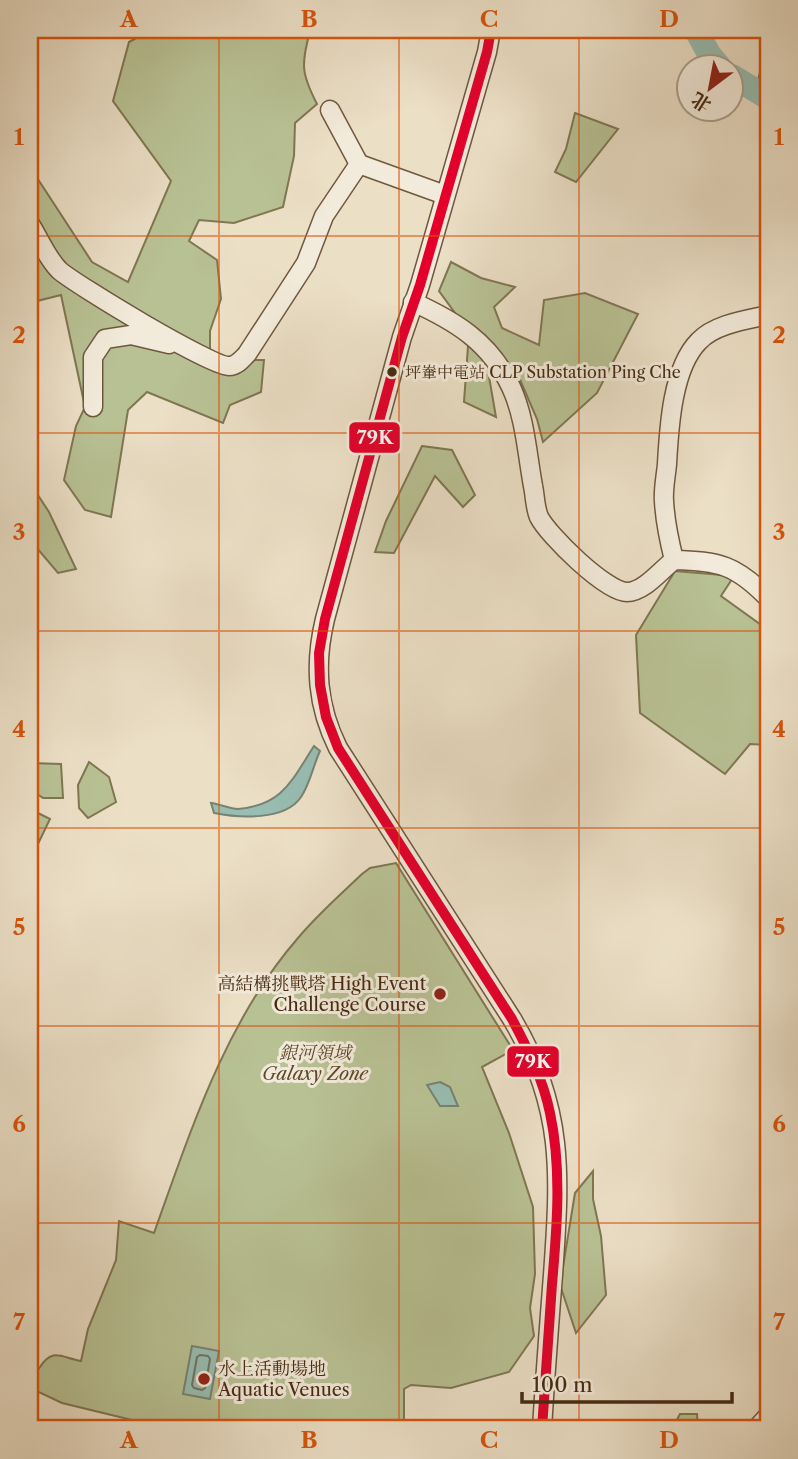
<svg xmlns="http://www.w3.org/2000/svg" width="798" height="1459" font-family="'Libre Caslon Text','Noto Serif SC',serif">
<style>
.green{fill:#b8c194;stroke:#7f7652;stroke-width:2}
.water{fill:#98bdb2;stroke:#778372;stroke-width:2}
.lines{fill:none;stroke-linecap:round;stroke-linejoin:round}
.shore{stroke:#6f7462;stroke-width:2}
.river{stroke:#98bdb2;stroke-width:24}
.minor-casing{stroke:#6f583e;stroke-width:21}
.minor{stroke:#f2eada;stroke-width:18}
.bus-1-casing{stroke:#f2eada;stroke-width:16}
.bus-1{stroke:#e4002b;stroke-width:10}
.grid{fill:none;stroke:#d8540c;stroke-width:2;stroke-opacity:0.55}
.bus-dot{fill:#462b11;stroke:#f2eada;stroke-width:2.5}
.poi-dot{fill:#8f2418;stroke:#f2eada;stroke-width:2.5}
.labels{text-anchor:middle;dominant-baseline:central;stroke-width:6;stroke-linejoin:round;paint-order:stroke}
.bus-label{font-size:16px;fill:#462b11;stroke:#f2eada;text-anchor:start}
.poi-label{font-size:18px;fill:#462b11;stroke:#f2eada;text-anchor:end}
.park-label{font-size:18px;font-style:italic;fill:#5d492b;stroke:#f2eada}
.line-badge{stroke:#f2eada;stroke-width:2.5}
.badge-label{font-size:19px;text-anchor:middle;font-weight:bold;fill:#fff}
.neatline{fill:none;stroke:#d8540c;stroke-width:2.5}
.grid-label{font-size:23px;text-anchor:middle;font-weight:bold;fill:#d8540c}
</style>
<rect width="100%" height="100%" fill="#ebdfc6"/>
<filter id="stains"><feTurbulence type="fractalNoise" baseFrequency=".00286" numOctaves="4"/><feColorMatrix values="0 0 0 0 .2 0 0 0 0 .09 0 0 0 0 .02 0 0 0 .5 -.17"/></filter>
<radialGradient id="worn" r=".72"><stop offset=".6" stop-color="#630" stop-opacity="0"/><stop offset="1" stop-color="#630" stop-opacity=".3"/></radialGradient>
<g class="green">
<path d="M151,30h159c-8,35 -10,41 7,74l-22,19 -1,33 -11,51 -49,16 -35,-3 -10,21 28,19 4,39 -11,32v29h54l-3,32 -31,13 -7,18 -76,-31 -19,18 -17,107 -26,-7 -21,-30 12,-54 9,-19 -24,-112 -24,6 -7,-14v-120l62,95 36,20 43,-101 -58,-80 16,-59z"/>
<path d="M768,50v48l-13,-7 8,-30z"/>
<path d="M575,113l43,16 -42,53 -21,-10 11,-23z"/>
<path d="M451,262l30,16 34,9 -21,20 8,21 37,17 5,-45 41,-7 53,21 -41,79 -54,49 -6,-23 -19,-44 -30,-4 8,46 -32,-15 5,-70 -30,-41z"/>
<path d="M422,446l30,4 23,45 -12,12 -28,-31 -41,77 -19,-1 11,-31z"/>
<path d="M30,483l19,29 27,57 -18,4 -28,-33z"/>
<path d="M675,571l59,5 -13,20 47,34v115l-18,-1 -25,30 -85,-61 -4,-78z"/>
<path d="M89,762l20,15 7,25 -28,16 -9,-10 -1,-23z"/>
<path d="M30,763l31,1 2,34h-20l-13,-9z"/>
<path d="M30,809l20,10 -15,31 -5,4v-19l4,-2 -4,-4z"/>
<path d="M396,863l117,187 -31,17 27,66 24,74 2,67 -5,34 4,28 -25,36 -58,16 -40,-3 -7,4v40h-235l-107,-26 -32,-15c1,-8 5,-14 10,-21 13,-20 22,-9 41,-6l7,-32 28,-69 3,-39 35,12c37,-103 71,-211 144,-295 19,-23 42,-43 64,-64l8,-6z"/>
<path d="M593,1171v28l8,37 5,59 -30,38 -16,-48 15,-92z"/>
<path d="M680,1414h17l1,15h-26z"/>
</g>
<g class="water">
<path d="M314,746l6,5c-7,15 -10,33 -19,46 -16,24 -62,21 -87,16l-3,-10c9,1 19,6 27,6 45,-4 54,-29 76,-63z"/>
<path d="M440,1082l10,5 8,19h-18l-13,-21z"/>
<path d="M192,1346l27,5 -9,48 -27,-5z"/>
</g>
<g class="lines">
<path class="shore" d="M200,1355l8,1 2,3 -5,29 -3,2 -8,-2 -2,-3 5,-28z"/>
<g class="river">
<path d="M696,30l13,24 10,12"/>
<path d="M732,76l36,22"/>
</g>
<defs>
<g id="minor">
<path d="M491,30l-4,22 -67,233 -18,52 -77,282c-11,46 -8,87 13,129l174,271c53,88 48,157 41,256 -4,52 -8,103 -11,154"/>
<path d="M330,110l29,54"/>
<path d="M30,224c9,14 17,34 29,46 17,15 153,97 170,96 8,0 13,-7 18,-12l59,-91 18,-47 35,-52 86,31"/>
<path d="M413,302c42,19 77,40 98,85 14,30 16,66 22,99 2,9 2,22 6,31 9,18 67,75 88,75 17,0 34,-22 47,-32 45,1 62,5 94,38"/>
<path d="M93,407v-50l12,-18 26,-4 38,9"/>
<path d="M674,560c-5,-20 -9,-39 -10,-59 -1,-12 2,-25 3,-37 2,-36 5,-96 32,-123 16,-17 47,-21 69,-26"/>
<path d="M756,1429l12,-13"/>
</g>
</defs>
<use href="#minor" class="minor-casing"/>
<use href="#minor" class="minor"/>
<defs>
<path id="bus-1" d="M491,30l-4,22 -67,233 -18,52 -77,282 -6,34 1,32 6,32 12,31 174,271c16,30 31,60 38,94 12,56 7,115 2,171 -3,49 -7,97 -10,145"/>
</defs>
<use href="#bus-1" class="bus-1-casing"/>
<use href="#bus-1" class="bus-1"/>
</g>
<path class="grid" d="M219,30v1399M399,30v1399M579,30v1399M30,236h738M30,433h738M30,631h738M30,828h738M30,1026h738M30,1223h738"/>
<circle class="bus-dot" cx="392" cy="372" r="6"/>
<g class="poi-dot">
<circle cx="440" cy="994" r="7"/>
<circle cx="204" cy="1379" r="7"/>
</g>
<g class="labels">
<g class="bus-label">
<text x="405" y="372">坪輋中電站 CLP Substation Ping Che</text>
</g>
<g class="poi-label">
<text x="426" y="984">高結構挑戰塔 High Event<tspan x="426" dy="21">Challenge Course</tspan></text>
<text x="218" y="1369" text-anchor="start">水上活動場地<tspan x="218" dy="21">Aquatic Venues</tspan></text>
</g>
<g class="park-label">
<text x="315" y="1053">銀河領域<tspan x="315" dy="21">Galaxy Zone</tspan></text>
</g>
</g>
<g class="line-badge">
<rect x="348" y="421" width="53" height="33" rx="7" fill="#e4002b"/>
<rect x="506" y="1045" width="54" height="33" rx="7" fill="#e4002b"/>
</g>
<g class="badge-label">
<text x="375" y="444">79K</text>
<text x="533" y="1068">79K</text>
</g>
<rect width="798" height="1459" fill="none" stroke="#ebdfc6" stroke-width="77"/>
<g transform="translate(710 88) rotate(212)"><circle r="33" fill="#f2eada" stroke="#ad9e8a" stroke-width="2"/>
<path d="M0-5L12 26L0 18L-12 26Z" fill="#8f2418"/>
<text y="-10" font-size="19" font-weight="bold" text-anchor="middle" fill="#462b11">北</text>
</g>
<path d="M522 1392v10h210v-10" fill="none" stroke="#462b11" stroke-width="3.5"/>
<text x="532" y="1392" font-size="21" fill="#462b11" stroke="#f2eada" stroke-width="5" paint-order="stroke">100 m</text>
<rect x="38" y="38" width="722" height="1382" class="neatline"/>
<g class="grid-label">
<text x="129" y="27">A</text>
<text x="309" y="27">B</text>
<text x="489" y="27">C</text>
<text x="669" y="27">D</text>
<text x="19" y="145">1</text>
<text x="779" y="145">1</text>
<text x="19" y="343">2</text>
<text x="779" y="343">2</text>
<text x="19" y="540">3</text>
<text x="779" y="540">3</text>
<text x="19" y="737">4</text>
<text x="779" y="737">4</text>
<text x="19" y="935">5</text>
<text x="779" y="935">5</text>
<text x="19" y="1132">6</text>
<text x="779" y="1132">6</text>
<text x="19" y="1330">7</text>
<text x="779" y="1330">7</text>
<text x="129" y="1448">A</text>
<text x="309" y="1448">B</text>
<text x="489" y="1448">C</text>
<text x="669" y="1448">D</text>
</g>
<rect width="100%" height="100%" filter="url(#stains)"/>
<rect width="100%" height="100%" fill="url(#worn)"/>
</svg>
